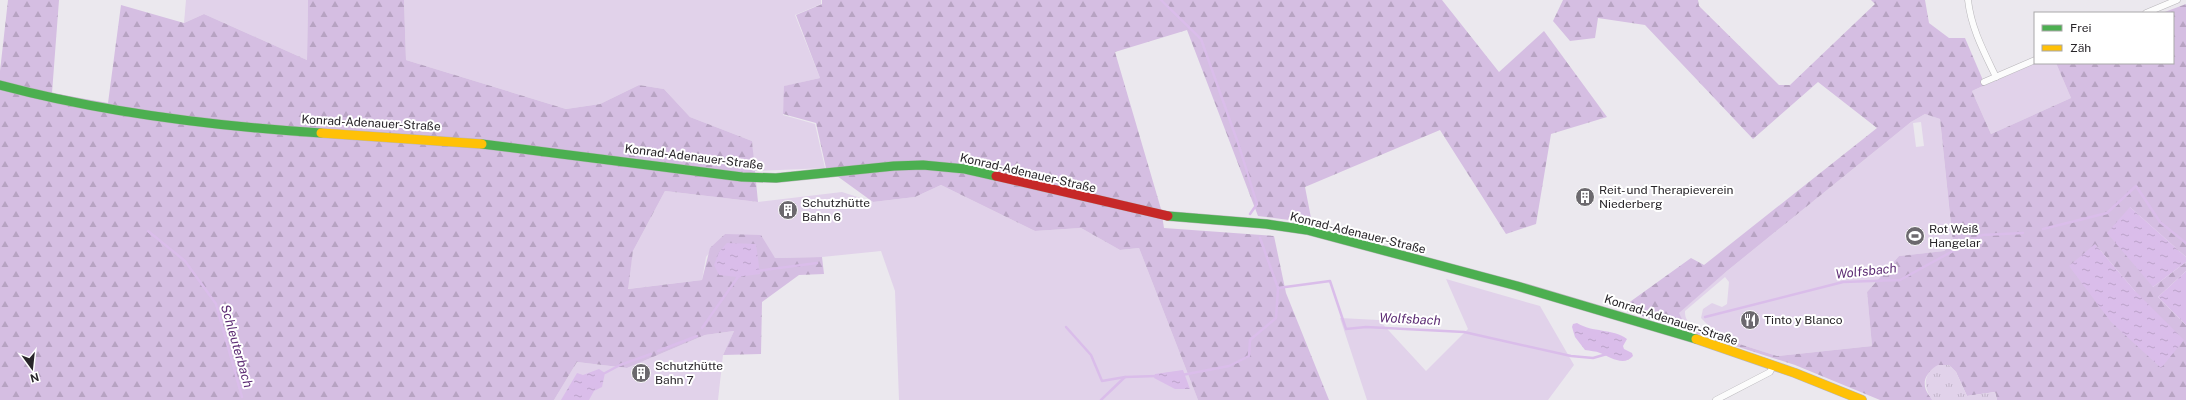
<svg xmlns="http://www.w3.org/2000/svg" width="2186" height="400" font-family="'Public Sans',sans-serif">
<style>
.grass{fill:#e1d2ea;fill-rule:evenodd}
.forest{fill:url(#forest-firs);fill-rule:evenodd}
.park{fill:url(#park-tufts)}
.water{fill:url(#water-ripples)}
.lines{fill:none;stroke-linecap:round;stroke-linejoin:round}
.stream{stroke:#dabdea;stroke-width:2.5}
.street-casing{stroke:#b8b6ba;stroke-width:7}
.fast-casing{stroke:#b8b6ba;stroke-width:10}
.slow-casing{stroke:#b8b6ba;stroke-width:10}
.jam-casing{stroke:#b8b6ba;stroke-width:10}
.street{stroke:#fcfcfc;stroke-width:6}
.fast{stroke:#4caf50;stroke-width:9}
.slow{stroke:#ffc107;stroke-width:9}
.jam{stroke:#c62828;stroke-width:9}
.labels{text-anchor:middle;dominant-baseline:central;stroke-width:4;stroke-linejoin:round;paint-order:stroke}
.street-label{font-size:12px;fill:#282529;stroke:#fff}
.poi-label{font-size:12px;fill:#282529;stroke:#fff;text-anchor:start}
.water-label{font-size:13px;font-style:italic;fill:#5d2c74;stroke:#fff}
</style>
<defs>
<pattern id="forest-firs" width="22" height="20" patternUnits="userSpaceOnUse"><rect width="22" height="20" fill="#d5bee2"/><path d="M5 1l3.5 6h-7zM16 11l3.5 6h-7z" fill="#b7a3c2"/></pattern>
<pattern id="park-tufts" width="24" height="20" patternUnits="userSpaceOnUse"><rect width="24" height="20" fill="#e1d2ea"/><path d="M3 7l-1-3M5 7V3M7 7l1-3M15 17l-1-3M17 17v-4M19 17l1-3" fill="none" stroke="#c1b4c9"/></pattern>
<pattern id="water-ripples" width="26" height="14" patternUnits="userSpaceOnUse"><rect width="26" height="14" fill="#dabdea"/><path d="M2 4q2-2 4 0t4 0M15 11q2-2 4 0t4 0" fill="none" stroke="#bba2c9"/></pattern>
</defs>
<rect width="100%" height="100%" fill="#ebe8ee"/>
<g class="grass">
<path d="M186,0h122l-1,60 -103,-46 -20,9z"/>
<path d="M404,0h417v4l-26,11 25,63 -35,8 -2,29 32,9 10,44 -71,3 -2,-30 -62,-24 -26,-28 -25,-4 -39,19 -34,5 -160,-49z"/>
<path d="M2035,63h21l15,35 -80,36 -19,-43z"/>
<path d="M1925,114l15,5 13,126 -9,6 -45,5 -32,36 5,54 -95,10 -91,-29 -8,-14 49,-42 184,-149zM1921,122l3,24 -8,1 -3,-24zM1725,277l4,5 -2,22 -5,3 -10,-4 -9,6 -2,9 12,12 -2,3c-11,-4 -27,-7 -26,-22z"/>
<path d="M941,185l94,46 46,-3 39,22 19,-2 59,152h-299l-4,-109 -14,-40 -59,6 -47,1 -50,-24 -19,23 -4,23 -75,9 6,-38 32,-60 93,11 84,-10 31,10 42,-5z"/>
<path d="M1446,279l94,27 34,59 -26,35h-181l-27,-82 39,2 47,51 42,-42z"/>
<path d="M734,331l-11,24 -5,45h-164l23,-38 50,6 78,-33z"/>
</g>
<g class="forest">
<path d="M8,0h51l-7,93 56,10 13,-98 63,18 20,-9 103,46 1,-60h96l2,60 160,49 34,-5 39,-19 25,4 26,28 62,24 6,61 -93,-11 -32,60 -5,38 74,-9 8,-32 15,-14 36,1 14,23 47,-1 2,17 -25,1 -37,27 -1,52 -38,1 11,-24 -29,4 -78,33 -50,-6 -23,38h-554v-329z"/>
<path d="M822,0h620l57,72 45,-41 63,86 -56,17 -15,90 -30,10 -66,-104 -135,57 7,36 -54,-7 -71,-186 -72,22 46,157 3,19 110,8 12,57 43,107h-131l-59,-152 -19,2 -39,-22 -46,3 -94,-46 -26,12 -42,5 -47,-34 -10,-45 -33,-9 1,-28 36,-8 -24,-63 26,-11z"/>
<path d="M1563,0h135l1,6 80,79h11l85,-81 -4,-4h54l4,23 20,15h16l20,47 -13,6 19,43 80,-36 -15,-35h117v-50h-11l24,-9v253l-56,-50 23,80 33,-25v9l-28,26 28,28v75h-189l-2,-8 -28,4 -11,-24 -7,-7c-23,0 -33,21 -15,35h-54l-85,-35 -175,-56 71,-51 13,7 173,-137 -59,-46 -65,57 -108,-114 -47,-7 -3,20 -25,3 -17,-20zM1925,114l15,5 13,125 -9,7 -45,5 -32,36 5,54 -95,10 -91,-29 -7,-14 48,-42 184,-149zM2095,244l40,47 26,77z"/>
</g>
<path class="park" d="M1938,365h11l7,7 11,24 28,-4 2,8h-65c-9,-14 -9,-27 6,-35z"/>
<g class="water">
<path d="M2130,207l56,50v5l-33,25 -46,-54z"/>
<path d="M727,243l29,1 4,30 -22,3 -19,-2 -5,-10 5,-13z"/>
<path d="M2095,244l40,47 49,49 -23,28 -50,-46 -42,-56z"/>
<path d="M2186,271v54l-28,-28z"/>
<path d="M1577,323c16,10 35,5 50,16l-4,7 1,3 8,4 1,3c-9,11 -23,1 -33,-3 -4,-2 -10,-2 -15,-3l-10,-13 -3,-10 1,-3z"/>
<path d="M599,369l6,4 -3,14 -8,4 -5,9h-28l16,-27 6,2z"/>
<path d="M1183,370l7,19h-15l-21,-11 1,-4z"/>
</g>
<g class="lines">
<g class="stream">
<path d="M1161,0l40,39 38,107 18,58 -7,10"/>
<path d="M2043,229l64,-16 29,-27 24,36 26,21"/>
<path d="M148,231l37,30 31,43 26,93"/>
<path d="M1260,238l18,50 52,-7 16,48 20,-2 98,5 107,24 22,2 14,-4"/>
<path d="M757,271l60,-8"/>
<path d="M1705,317l138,-35 57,-2 82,-45 41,-2"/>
<path d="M1066,327l25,28 11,26 23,-4 32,-1"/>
<path d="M702,328l36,-51 2,-1"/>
<path d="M658,351l39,-15"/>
<path d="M605,373l15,-8 31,-11"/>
<path d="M1182,375l47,-9 20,-10 1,-16 26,-22 2,-30"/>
<path d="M1101,400l24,-23"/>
</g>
<defs>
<g id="street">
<path d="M1968,0c3,28 16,52 28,77"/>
<path d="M2146,13l31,-13"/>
<path d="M1984,82l51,-22"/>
<path d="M1716,400l54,-28 3,-6"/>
</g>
<g id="fast">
<path d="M0,85c105,28 213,41 321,48"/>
<path d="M482,144l260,33 34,1 118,-12 29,-1 42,4 31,7"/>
<path d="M1168,216l98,8 41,6 210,56 179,53"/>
</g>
<g id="slow">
<path d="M321,133l161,11"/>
<path d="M1696,339l99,34 67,27"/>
</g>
<path id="jam" d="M996,176l172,40"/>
</defs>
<use href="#street" class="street-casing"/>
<use href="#fast" class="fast-casing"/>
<use href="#slow" class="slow-casing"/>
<use href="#jam" class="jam-casing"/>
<use href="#street" class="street"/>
<use href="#fast" class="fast"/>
<use href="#slow" class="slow"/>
<use href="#jam" class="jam"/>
</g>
<defs>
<symbol id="building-disc" viewBox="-11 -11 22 22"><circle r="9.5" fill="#6c696e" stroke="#fff"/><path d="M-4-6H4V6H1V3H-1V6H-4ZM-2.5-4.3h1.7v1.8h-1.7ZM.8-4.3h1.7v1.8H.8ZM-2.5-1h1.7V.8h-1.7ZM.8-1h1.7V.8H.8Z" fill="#fff"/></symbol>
<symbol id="stadium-disc" viewBox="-11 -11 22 22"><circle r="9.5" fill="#6c696e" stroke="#fff"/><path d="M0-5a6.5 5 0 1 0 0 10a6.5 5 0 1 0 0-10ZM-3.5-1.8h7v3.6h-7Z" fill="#fff"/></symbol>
<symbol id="restaurant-disc" viewBox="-11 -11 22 22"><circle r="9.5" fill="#6c696e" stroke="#fff"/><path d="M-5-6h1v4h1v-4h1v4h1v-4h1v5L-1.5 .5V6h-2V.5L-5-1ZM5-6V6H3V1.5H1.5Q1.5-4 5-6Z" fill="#fff"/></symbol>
</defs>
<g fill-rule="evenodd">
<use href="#building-disc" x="1574" y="186" width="22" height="22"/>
<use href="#building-disc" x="777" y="199" width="22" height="22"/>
<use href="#stadium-disc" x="1904" y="225" width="22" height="22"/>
<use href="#restaurant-disc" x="1739" y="309" width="22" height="22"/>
<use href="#building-disc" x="630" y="362" width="22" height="22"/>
</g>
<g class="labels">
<g class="street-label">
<text transform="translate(371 123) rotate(3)">Konrad-Adenauer-Straße</text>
<text transform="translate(694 157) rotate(7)">Konrad-Adenauer-Straße</text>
<text transform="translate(1028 173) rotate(13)">Konrad-Adenauer-Straße</text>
<text transform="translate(1358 233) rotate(14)">Konrad-Adenauer-Straße</text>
<text transform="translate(1671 320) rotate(18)">Konrad-Adenauer-Straße</text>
</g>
<g class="poi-label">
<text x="1599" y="190">Reit- und Therapieverein<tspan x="1599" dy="14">Niederberg</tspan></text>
<text x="802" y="203">Schutzhütte<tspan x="802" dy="14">Bahn 6</tspan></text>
<text x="1929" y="229">Rot Weiß<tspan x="1929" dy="14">Hangelar</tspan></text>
<text x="1764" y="320">Tinto y Blanco</text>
<text x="655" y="366">Schutzhütte<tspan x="655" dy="14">Bahn 7</tspan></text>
</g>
<g class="water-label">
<text transform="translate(1866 271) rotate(-6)">Wolfsbach</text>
<text transform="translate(1410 319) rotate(3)">Wolfsbach</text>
<text transform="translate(237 346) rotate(74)">Schleuterbach</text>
</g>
</g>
<rect x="2034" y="12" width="140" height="52" fill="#ffffff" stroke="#a9a8a9"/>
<rect x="2042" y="25" width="20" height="6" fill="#4caf50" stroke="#a9a8a9"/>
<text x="2070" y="32" font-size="12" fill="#282529">Frei</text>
<rect x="2042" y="45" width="20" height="6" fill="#ffc107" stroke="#a9a8a9"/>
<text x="2070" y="52" font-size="12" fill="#282529">Zäh</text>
<g transform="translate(32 368) rotate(165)" stroke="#ffffff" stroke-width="3" paint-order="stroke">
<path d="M0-3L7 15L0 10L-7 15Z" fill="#282529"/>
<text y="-6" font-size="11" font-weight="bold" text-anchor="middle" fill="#282529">N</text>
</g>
</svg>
